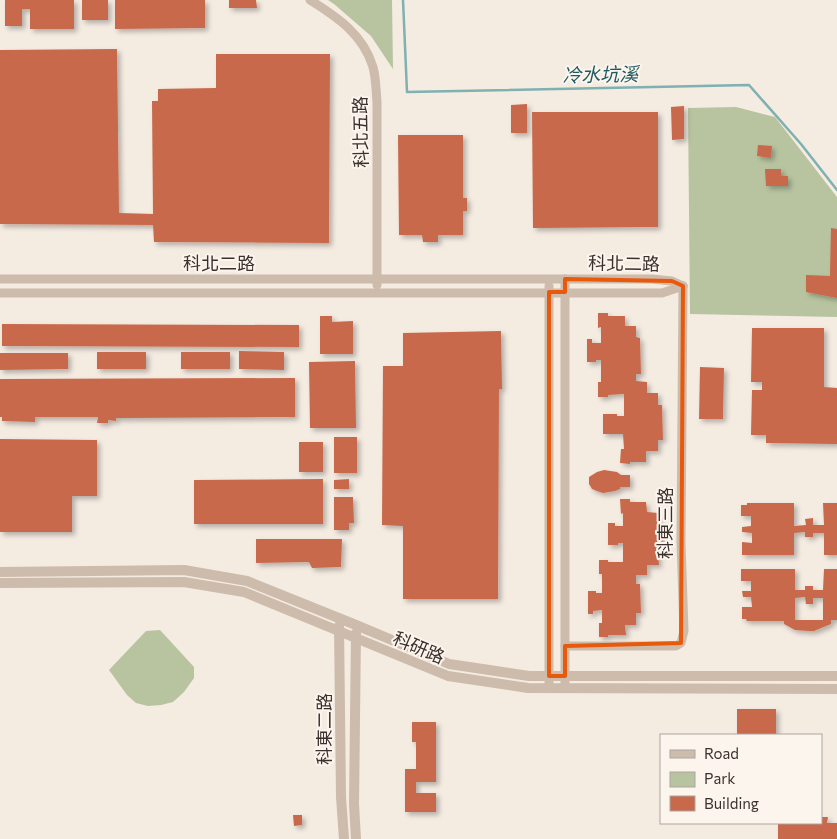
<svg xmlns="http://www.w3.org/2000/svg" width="837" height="839" font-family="Commissioner,'Noto Sans TC',sans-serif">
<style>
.green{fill:#b8c4a0}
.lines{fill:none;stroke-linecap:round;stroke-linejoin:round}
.stream{stroke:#7fb0b2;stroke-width:2.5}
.building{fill:#c8694b;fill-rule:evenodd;filter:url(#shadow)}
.minor{stroke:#cdbbac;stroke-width:9}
.tertiary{stroke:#cdbbac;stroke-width:10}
.marked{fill:none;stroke:#e8590c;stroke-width:4;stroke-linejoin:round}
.labels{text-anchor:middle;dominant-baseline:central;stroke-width:4;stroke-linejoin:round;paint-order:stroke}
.street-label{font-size:18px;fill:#3b302b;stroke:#fbf5ee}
.water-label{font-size:19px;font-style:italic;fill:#1f5a5e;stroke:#fbf5ee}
</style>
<defs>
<filter id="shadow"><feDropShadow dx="3" dy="3" stdDeviation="2.5" flood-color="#0004"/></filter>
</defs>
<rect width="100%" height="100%" fill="#f4ebe1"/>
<g class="green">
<path d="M328,0h64l1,69 -22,-33 -37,-32z"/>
<path d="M736,107l39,10 62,80v120l-147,-3 -2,-206z"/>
<path d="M160,630l34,37v11l-10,14 -11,10 -12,3 -13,1 -12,-3 -9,-8 -18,-25 37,-39z"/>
</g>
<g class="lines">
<path class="stream" d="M403,0l4,92 342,-7 52,59 36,46"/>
</g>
<g class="building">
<path d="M5,0h69v29h-44v-20h-8v17h-17z"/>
<rect x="82" y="0" width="26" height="20"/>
<path d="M115,0h90v28l-90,1z"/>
<path d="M229,0h27l1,8h-28z"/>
<path d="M117,49l2,164 34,1 -1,-113h6v-12l58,-1v-34h114l-1,189 -175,-1 -1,-17 -153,-1v-174z"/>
<path d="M527,104v29h-16v-28z"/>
<path d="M684,106v33l-12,1 -1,-33z"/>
<path d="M532,112h126v115l-125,1z"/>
<path d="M398,135h65v63h4v13h-4v24h-25v7h-15l-1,-7h-23z"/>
<path d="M758,145l14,1 -1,12 -14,-2z"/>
<path d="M765,169h16v7h7v10h-22z"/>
<path d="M831,228l6,1v69l-31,-6v-17l24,1z"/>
<path d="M598,313h10v3h17v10h11v11l4,1 1,36h-5v7l11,1v11h11v12h4l1,35h-5v11h-12v11h-16v2l-10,-1 1,-14h3l-1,-15h-20v-20h14v2h7v-22l-16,1v2h-10v-15h3v-22h-5v2h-9v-23h5v4h9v-16l-3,1z"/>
<path d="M320,316h12v6l21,-1v33h-33z"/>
<path d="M2,324l297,1v22l-297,-1z"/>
<path d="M752,328h72v59l13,1v56l-71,-1v-8h-15l1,-45h10v-8h-11z"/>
<path d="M501,331l1,58h-3l-1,210h-95v-73l-21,-1 1,-159h20v-33z"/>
<path d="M239,351l45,1v18l-45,-1z"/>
<rect x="97" y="352" width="49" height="17"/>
<rect x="181" y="352" width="49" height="17"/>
<path d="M0,353h68v16l-68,1z"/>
<path d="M355,361l1,67h-46l-1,-66z"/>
<path d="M700,367l24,1 -1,51h-24z"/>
<path d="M295,378v39l-179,1v3l-8,-1v3h-11l1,-6h-63v5l-33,-1v-4h-2v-38z"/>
<rect x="334" y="437" width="23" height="36"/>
<path d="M0,439l97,1v56h-25v36h-72z"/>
<rect x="299" y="442" width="24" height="30"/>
<path d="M604,470l13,2 4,3h9v12h-10v2l-5,2 -12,2 -6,-2 -5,-2 -3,-5v-7l8,-5z"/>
<path d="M323,479v45h-129v-44z"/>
<path d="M349,479v10h-15v-9z"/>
<path d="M334,497h19l1,26h-5v7h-15z"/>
<path d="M620,499h10v3h16l1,10 11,1v10h4l1,30h-5l1,12h-12v10h-11v9h4l1,29h-5v12h-11l1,10h-18v2h-9v-14h3v-13l-9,1v3h-5v-23h8v2h6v-19h-3v-14h9v2h15v-19h-5v2h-10v-22h7v3h8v-13l-2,1z"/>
<path d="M747,503h47v23l12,-1 -1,-6 8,-1v7h11l-1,-22h14v52h-13v-22h-11v4h-8v-5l-11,1v22h-52v-13l10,1v-10l-10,-1v-5l9,-1v-10h-10v-11h6z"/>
<path d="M256,539h86l-1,28 -29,1 -3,-6 -53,1z"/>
<path d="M741,569h54v21h10v-4h8v4h10l1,-21h13v51h-6v4l-17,7h-5l-14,-1 -11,-6v-3h-37l-1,-2h-4v-12h10l-1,-10h-8l-1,-6h9v-10h-10zM805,597l1,7h7v-6h10v22h-28v-22z"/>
<rect x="737" y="709" width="39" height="26"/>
<path d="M412,722h24v60h-20v11h20v19h-31v-43h11v-27h-4z"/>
<path d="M293,815h9v10l-8,1z"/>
<path d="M821,817h7l-1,6h10v16h-59v-16h43z"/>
</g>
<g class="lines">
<g class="minor">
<path d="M310,0c27,17 53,34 63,67 3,11 3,23 4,35v183"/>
<path d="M0,279h652l20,2 11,5"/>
<path d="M565,279v404"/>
<path d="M549,286v402"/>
<path d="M0,293h662l21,-7"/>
<path d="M565,646h111l5,-3 3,-12 -3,-89 2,-256"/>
</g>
<g class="tertiary">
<path d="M0,572l184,-2 63,11 109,44 93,39 80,12h308"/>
<path d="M0,583l184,-1 60,10 204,84 80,12 309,1"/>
<path d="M339,626l2,171 3,42"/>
<path d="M356,839l-2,-35 2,-171"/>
</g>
</g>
<path class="marked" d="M565,279l107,2 11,5 -2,357 -116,3v30h-16v-384h16z"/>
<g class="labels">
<g class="street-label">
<text transform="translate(360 132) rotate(-91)">科北五路</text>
<text x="219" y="263">科北二路</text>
<text transform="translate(624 263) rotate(1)">科北二路</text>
<text transform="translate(665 523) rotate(-90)">科東三路</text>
<text transform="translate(419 647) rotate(23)">科研路</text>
<text transform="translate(324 729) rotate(-90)">科東二路</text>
</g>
<g class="water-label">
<text transform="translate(600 74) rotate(-1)">冷水坑溪</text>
</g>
</g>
<rect x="660" y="734" width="162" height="90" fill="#fbf5ee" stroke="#aea6a0"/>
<rect x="670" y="750" width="25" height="8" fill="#cdbbac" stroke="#aea6a0"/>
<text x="704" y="759" font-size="15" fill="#3b302b">Road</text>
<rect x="670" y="772" width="25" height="15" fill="#b8c4a0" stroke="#aea6a0"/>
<text x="704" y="784" font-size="15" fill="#3b302b">Park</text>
<rect x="670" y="796" width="25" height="15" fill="#c8694b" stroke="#aea6a0"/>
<text x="704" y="809" font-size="15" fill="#3b302b">Building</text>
</svg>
